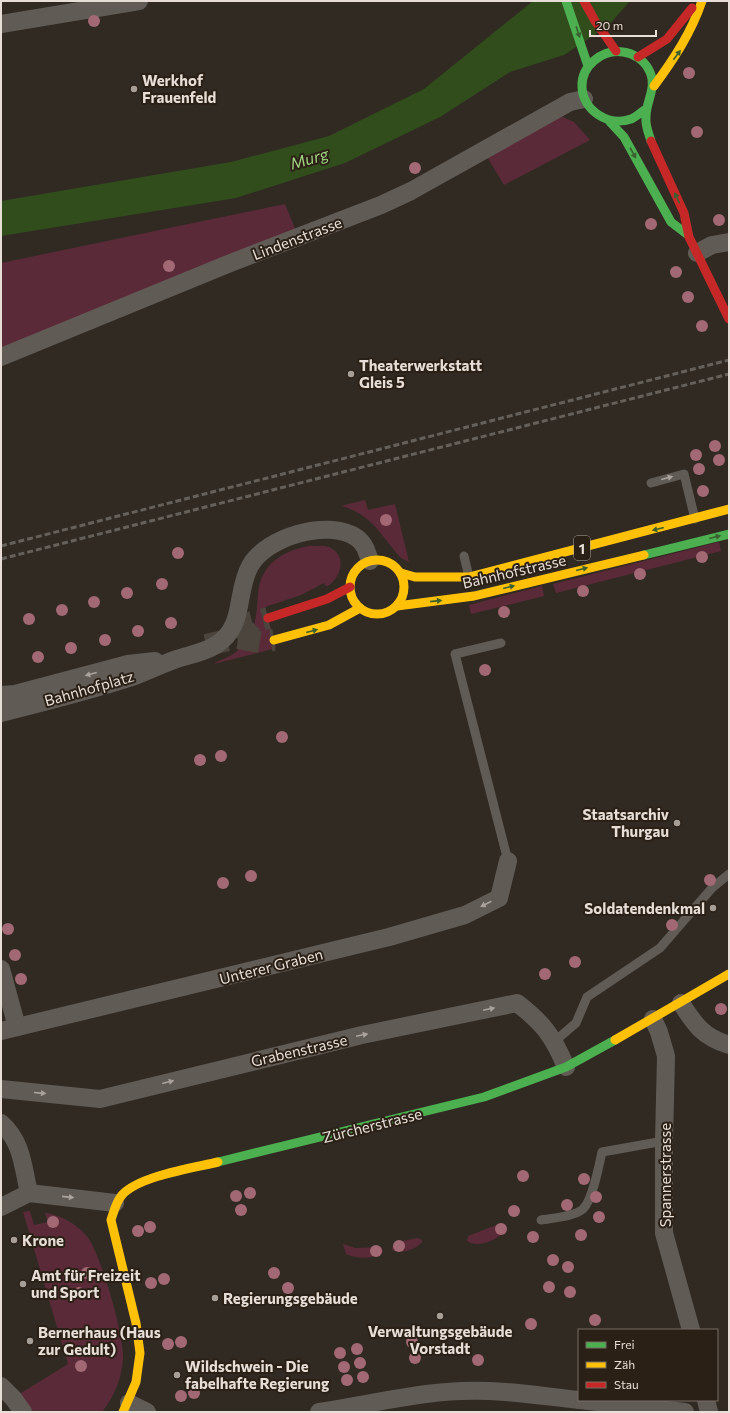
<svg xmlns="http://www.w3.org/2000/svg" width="730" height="1413" font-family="Commissioner,sans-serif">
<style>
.green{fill:#5b2a38}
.water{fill:#314d1c}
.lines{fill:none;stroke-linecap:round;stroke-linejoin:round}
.primary-tunnel{stroke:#4b453e;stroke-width:22;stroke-dasharray:22 11;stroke-linecap:butt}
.lane{stroke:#615b56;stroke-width:9}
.street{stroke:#615b56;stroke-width:18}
.fast{stroke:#4caf50;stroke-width:9}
.slow{stroke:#ffc107;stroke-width:9}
.jam{stroke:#c62828;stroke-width:9}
.rail{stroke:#65605a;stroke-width:3;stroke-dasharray:6 3;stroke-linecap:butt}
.tree{fill:#a26974}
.oneway{fill:#3a6030}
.oneway2{fill:#aaa39d}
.poi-dot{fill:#a69f98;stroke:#2b2015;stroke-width:1.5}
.labels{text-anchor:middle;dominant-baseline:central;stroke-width:4;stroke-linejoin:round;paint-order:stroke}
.shield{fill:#2b2015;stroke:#aea59d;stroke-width:1}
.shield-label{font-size:14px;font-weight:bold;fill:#e6ded7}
.poi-label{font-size:15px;font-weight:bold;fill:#e6ded7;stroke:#2b2015;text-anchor:start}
.street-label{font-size:15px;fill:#e6ded7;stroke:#2b2015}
.water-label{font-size:16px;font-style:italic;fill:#a2d483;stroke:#2b2015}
</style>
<rect width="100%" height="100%" fill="#302a23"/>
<g class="green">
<path d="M563,117l11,5 16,18 -86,45 -18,-30 65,-36z"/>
<path d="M285,204l14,34 -298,119v-94z"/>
<path d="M365,500l3,10 27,-6 14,58 -8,-4c-20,-22 -29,-44 -60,-52z"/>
<path d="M719,542l2,9 -165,42 -3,-9z"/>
<path d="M310,546c6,0 14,-1 19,1 19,9 12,30 -1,39h-2l-2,-3 -23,12 -36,12 11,41 -62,16c4,-4 11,-5 16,-8 9,-5 16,-15 21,-23 6,-13 6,-26 7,-39 2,-30 26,-44 52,-48z"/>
<path d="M542,586l2,10 -73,18 -2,-9z"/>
<path d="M30,1211l4,14 14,-3 -3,-9c15,1 35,13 44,26 13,21 35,95 34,120 -1,19 -9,38 -21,53h-79l-10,-14 55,-34 -45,-152z"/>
<path d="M499,1224l8,3c-5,12 -29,22 -40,14l1,-5z"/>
<path d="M418,1238l4,2v2c-6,8 -21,12 -30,8l1,-5 4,-3z"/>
<path d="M343,1244l12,4 26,-1 2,4 -1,3c-12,5 -24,5 -36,0z"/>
</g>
<path class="water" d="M533,1h97l-22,25 -44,29 -54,17 -70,45 -95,46 -109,35 -235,38v-35l230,-39 98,-26 95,-47z"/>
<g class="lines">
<g class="primary-tunnel">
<path d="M237,638l15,-16 16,-4"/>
<path d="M206,645l31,-7 23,4 14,-2"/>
</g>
<g class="lane">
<path d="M651,483l33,-9 11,45"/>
<path d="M464,556l5,21"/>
<path d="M501,643l-46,11 53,207"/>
<path d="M555,1041l21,-18 11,-26 73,-49 52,-60 17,-14"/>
<path d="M541,1220c11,-2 33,-3 42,-11 10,-10 16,-44 19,-57l62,-11"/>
</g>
<g class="street">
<path d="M1,24l138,-23"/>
<path d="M697,253l15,-8 17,-3"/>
<path d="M1,357l227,-93 153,-59 30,-14 159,-89 14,-3"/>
<path d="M1,695l14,-1 113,-30 27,-3"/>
<path d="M1,713c44,-11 88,-22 131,-36 14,-5 28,-12 42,-17 14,-5 29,-7 42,-15 30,-19 19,-52 34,-79 16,-29 78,-48 107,-28 8,6 10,14 13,23"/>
<path d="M1,969l16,58"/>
<path d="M681,1003c14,22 22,34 48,42"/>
<path d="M653,1019l6,13 7,24 -2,85v92l27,97"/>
<path d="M1,1031l388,-94 76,-22 34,-17 9,-37"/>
<path d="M1,1089l99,10 262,-64 155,-32c26,20 36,33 49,64"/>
<path d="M1,1123c21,18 22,44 28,70"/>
<path d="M1,1207l28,-14 86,10"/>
<path d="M1,1386l12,12 10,14"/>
<path d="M580,1400l105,12"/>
<path d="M706,1400l3,12"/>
<path d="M129,1403l18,9"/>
<path d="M319,1412c47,-7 94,-19 142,-21 40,-2 79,5 118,9"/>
</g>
<g class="fast">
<path d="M566,1l22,65"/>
<path d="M646,109c-5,3 -10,8 -15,10 -22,8 -48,-8 -49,-32 -1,-21 20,-38 41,-35 10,1 21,8 26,18 9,17 -3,30 -3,47 -1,9 3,17 5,24"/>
<path d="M610,122l14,15 47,85 17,13"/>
<path d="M644,555l85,-21"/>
<path d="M218,1162l266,-65 82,-30 49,-27"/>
</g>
<g class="slow">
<path d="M654,86c20,-27 37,-53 48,-85"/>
<circle cx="377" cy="587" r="27"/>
<path d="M401,573l14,4h54l260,-68"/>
<path d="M397,606l77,-10 170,-41"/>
<path d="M274,640l55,-15 31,-17"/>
<path d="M615,1040l114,-66"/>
<path d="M123,1412l13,-30 4,-29 -4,-30 -25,-103c3,-9 5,-18 11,-25 17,-19 71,-27 96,-33"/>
</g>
<g class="jam">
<path d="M584,1l11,20 21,30"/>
<path d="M638,57l29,-18 25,-31"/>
<path d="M651,141l33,72 5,24 40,82"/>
<path d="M268,618l59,-19 23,-12"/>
</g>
<g class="rail">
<path d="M1,546l728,-186"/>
<path d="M1,559l728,-185"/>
</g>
</g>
<g class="tree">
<circle cx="94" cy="21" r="6"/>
<circle cx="689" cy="73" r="6"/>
<circle cx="697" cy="132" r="6"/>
<circle cx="415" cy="168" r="6"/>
<circle cx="719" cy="220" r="6"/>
<circle cx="651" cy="224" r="6"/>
<circle cx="169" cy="266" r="6"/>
<circle cx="676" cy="272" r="6"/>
<circle cx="688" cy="297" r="6"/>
<circle cx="702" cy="326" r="6"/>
<circle cx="715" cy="446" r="6"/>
<circle cx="696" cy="455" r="6"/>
<circle cx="719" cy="460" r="6"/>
<circle cx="699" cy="469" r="6"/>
<circle cx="703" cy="491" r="6"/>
<circle cx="386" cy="520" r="6"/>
<circle cx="178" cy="553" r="6"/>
<circle cx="702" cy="557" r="6"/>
<circle cx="640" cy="574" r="6"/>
<circle cx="162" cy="584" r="6"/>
<circle cx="583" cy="591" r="6"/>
<circle cx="127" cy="593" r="6"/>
<circle cx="94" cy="602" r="6"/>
<circle cx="62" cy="610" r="6"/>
<circle cx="504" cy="612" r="6"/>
<circle cx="29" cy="619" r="6"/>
<circle cx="171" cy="623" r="6"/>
<circle cx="138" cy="631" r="6"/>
<circle cx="105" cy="640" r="6"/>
<circle cx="71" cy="648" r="6"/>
<circle cx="38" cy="657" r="6"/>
<circle cx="485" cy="670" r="6"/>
<circle cx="282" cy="737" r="6"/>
<circle cx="221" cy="756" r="6"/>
<circle cx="200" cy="760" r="6"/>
<circle cx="251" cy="876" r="6"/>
<circle cx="710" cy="880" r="6"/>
<circle cx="223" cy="883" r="6"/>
<circle cx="672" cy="925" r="6"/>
<circle cx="8" cy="929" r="6"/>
<circle cx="15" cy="955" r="6"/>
<circle cx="575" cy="962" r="6"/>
<circle cx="545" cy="974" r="6"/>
<circle cx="21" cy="979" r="6"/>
<circle cx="721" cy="1009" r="6"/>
<circle cx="523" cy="1176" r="6"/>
<circle cx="584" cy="1179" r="6"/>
<circle cx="250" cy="1193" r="6"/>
<circle cx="236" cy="1196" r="6"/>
<circle cx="596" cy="1197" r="6"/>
<circle cx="567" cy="1205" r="6"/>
<circle cx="241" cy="1210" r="6"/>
<circle cx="514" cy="1211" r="6"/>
<circle cx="599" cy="1217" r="6"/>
<circle cx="53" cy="1222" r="6"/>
<circle cx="150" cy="1227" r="6"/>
<circle cx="501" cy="1229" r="6"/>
<circle cx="138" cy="1231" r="6"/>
<circle cx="581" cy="1235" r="6"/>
<circle cx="533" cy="1237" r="6"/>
<circle cx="399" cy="1246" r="6"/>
<circle cx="376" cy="1251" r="6"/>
<circle cx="553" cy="1260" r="6"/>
<circle cx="568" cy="1267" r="6"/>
<circle cx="87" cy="1273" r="6"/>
<circle cx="274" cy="1273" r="6"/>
<circle cx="164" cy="1279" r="6"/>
<circle cx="151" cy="1283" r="6"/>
<circle cx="549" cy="1287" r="6"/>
<circle cx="288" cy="1288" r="6"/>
<circle cx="570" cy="1292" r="6"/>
<circle cx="79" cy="1293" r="6"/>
<circle cx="595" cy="1320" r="6"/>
<circle cx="531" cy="1324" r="6"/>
<circle cx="181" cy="1342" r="6"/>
<circle cx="412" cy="1342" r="6"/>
<circle cx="168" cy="1344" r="6"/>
<circle cx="357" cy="1349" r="6"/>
<circle cx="340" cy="1353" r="6"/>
<circle cx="415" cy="1358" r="6"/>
<circle cx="478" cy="1360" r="6"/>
<circle cx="360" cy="1363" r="6"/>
<circle cx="81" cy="1366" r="6"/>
<circle cx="344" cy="1367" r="6"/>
<circle cx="363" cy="1377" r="6"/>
<circle cx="347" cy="1380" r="6"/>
<circle cx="194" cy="1393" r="6"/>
<circle cx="181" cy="1396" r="6"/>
</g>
<defs><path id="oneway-solid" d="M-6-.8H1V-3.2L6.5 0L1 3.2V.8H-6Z"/></defs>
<g class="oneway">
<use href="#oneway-solid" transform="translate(578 32) rotate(71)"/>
<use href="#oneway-solid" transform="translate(677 55) rotate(-53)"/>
<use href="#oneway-solid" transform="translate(633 153) rotate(61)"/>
<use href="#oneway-solid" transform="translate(677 198) rotate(-115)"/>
<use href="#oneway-solid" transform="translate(658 529) rotate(166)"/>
<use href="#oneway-solid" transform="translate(715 537) rotate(-14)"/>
<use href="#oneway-solid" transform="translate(582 569) rotate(-14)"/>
<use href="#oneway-solid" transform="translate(509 587) rotate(-14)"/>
<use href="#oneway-solid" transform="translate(436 601) rotate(-6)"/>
<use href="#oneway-solid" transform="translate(312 631) rotate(-15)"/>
</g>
<g class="oneway2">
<use href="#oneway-solid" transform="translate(667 478) rotate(-15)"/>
<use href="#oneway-solid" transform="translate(91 674) rotate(165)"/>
<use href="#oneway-solid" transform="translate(486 904) rotate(153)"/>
<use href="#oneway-solid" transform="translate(489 1009) rotate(-12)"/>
<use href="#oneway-solid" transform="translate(362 1035) rotate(-12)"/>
<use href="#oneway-solid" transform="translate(168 1082) rotate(-14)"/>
<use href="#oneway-solid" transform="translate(40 1093) rotate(5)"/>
<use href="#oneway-solid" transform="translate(68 1197) rotate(6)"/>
</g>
<g class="poi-dot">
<circle cx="134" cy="89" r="4"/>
<circle cx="351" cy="374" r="4"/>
<circle cx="677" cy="823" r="4"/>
<circle cx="713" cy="908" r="4"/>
<circle cx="14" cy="1240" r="4"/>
<circle cx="23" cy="1284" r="4"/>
<circle cx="215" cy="1298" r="4"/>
<circle cx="440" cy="1316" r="4"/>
<circle cx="30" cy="1341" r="4"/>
<circle cx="177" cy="1375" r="4"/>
</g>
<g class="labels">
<rect class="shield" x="574" y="536" width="16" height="24" rx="3"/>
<g class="shield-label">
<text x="582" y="548">1</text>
</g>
<g class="poi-label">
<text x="142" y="80">Werkhof<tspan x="142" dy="17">Frauenfeld</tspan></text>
<text x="359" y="365">Theaterwerkstatt<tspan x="359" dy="17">Gleis 5</tspan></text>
<text x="669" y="814" text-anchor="end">Staatsarchiv<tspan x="669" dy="17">Thurgau</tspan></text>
<text x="705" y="908" text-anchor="end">Soldatendenkmal</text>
<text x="22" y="1240">Krone</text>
<text x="31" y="1275">Amt für Freizeit<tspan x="31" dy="17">und Sport</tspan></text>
<text x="223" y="1298">Regierungsgebäude</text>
<text x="440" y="1331" text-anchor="middle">Verwaltungsgebäude<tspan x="440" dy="17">Vorstadt</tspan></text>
<text x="38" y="1332">Bernerhaus (Haus<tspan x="38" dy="17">zur Gedult)</tspan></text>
<text x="185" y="1366">Wildschwein - Die<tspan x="185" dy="17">fabelhafte Regierung</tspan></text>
</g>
<g class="street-label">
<text transform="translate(297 238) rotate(-21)">Lindenstrasse</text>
<text transform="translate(514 571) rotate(-13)">Bahnhofstrasse</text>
<text transform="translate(89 688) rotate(-16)">Bahnhofplatz</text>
<text transform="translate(271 966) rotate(-14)">Unterer Graben</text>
<text transform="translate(299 1050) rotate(-13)">Grabenstrasse</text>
<text transform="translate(372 1125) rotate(-14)">Zürcherstrasse</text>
<text transform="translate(665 1175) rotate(-90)">Spannerstrasse</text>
</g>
<g class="water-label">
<text transform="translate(309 158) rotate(-16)">Murg</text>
</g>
</g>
<rect width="730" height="1413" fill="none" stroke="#e6ded7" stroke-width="4"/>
<rect x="578" y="1329" width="140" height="72" fill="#2b2015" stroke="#766c63"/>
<rect x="586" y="1342" width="20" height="6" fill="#4caf50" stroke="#766c63"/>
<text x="614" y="1349" font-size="12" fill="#e6ded7">Frei</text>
<rect x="586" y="1362" width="20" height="6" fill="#ffc107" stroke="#766c63"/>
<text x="614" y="1369" font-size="12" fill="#e6ded7">Zäh</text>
<rect x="586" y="1382" width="20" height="6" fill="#c62828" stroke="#766c63"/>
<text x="614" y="1389" font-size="12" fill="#e6ded7">Stau</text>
<path d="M590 30v6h66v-6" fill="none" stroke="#e6ded7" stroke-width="2"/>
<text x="596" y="30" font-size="12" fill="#e6ded7" stroke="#2b2015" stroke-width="3" paint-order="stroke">20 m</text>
</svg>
